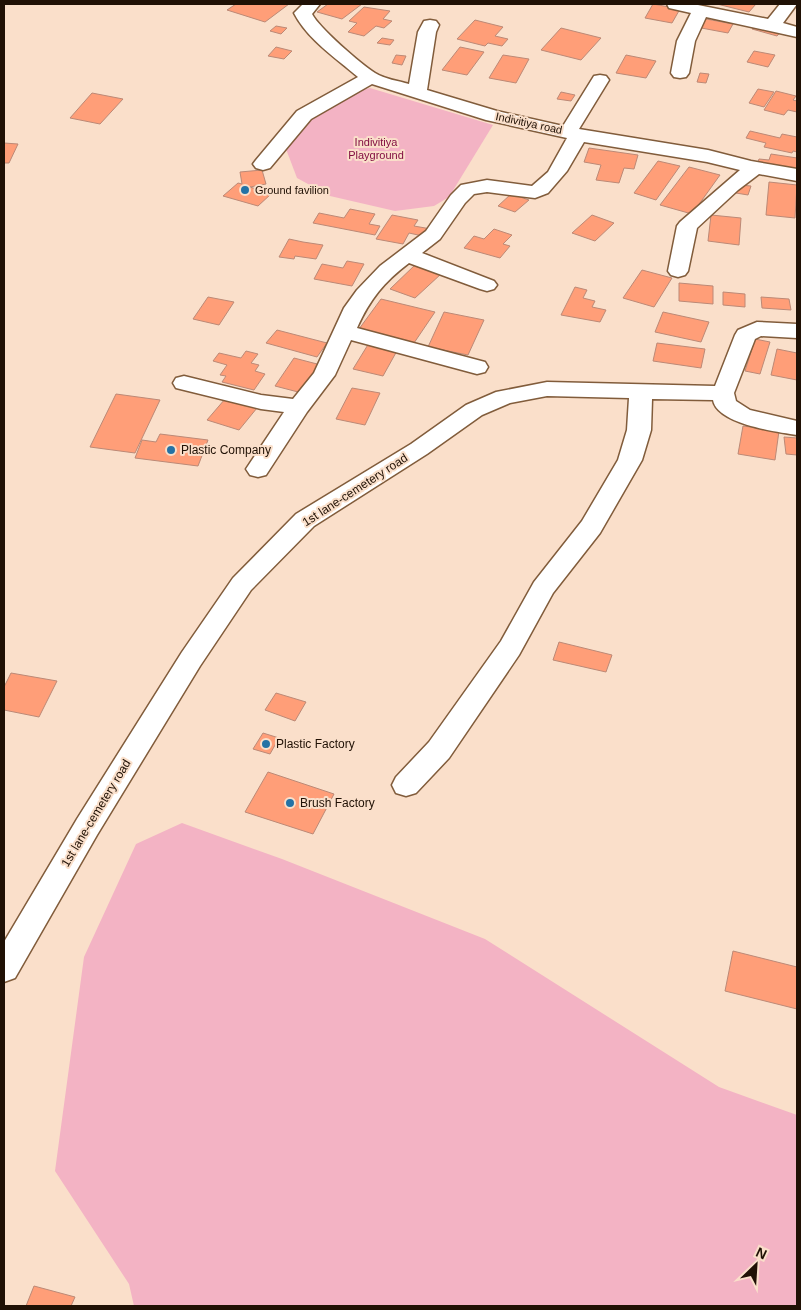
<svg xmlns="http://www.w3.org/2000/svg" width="801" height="1310" font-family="Helvetica,sans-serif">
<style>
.green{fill:#f3b3c4}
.building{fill:#ff9e78;stroke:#bc8976}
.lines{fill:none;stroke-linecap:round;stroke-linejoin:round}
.street-casing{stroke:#815c3b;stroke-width:3}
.street{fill:#fff;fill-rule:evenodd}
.poi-dot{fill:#2572a5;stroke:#fadfca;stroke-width:2}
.labels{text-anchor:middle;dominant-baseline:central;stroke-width:4;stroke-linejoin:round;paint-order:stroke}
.far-street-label{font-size:11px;fill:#201105;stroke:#fadfca}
.far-park-label{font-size:11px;fill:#820e41;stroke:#fadfca}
.far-poi-label{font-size:11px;fill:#201105;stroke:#fadfca;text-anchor:start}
.poi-label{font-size:12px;fill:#201105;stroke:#fadfca;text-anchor:start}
.street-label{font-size:12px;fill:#201105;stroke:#fadfca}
</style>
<rect width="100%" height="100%" fill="#fadfca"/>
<g class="green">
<path d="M370,88l123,37 -44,72 -15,9 -39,5 -65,-15 -33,-18 -11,-29 21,-30 47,-27z"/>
<path d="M182,823l100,36 203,80 234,148 78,28v191h-663l-5,-22 -74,-113 29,-214 52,-113z"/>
</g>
<g class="building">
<path d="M236,4h53l-24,18 -38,-12z"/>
<path d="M328,4h34l-20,15 -25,-7z"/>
<path d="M653,4l27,5 -8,14 -27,-5z"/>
<path d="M717,4h39l-7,8z"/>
<path d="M364,7l26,4 -7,8 9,2 -8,7 -8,-2 -12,10 -16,-4 9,-9 -8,-2z"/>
<path d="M701,18l32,6 -5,9 -32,-6z"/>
<path d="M475,20l28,7 -8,9 13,3 -6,7 -14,-3 -3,3 -28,-7z"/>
<path d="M757,23l25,7 -5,6 -25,-7z"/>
<path d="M276,26l11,2 -6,6 -11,-3z"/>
<path d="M561,28l40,10 -20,22 -40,-10z"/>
<path d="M382,38l12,2 -4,5 -13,-2z"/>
<path d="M276,47l16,4 -8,8 -16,-3z"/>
<path d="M460,47l24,5 -17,23 -25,-5z"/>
<path d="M754,51l21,4 -7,12 -21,-5z"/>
<path d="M396,55l10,1 -4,9 -10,-2z"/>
<path d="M503,55l26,4 -13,24 -27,-5z"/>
<path d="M626,55l30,6 -10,17 -30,-5z"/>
<path d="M700,73l9,1 -3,9 -9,-1z"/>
<path d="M758,89l16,3 -10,15 -15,-4z"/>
<path d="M776,91l20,5 -3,4 4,1v11l-9,-2 -4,5 -20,-5z"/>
<path d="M561,92l14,3 -4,6 -14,-2z"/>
<path d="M92,93l31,6 -23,25 -30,-6z"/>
<path d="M750,131l30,7 2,-4 15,3v15l-4,-1 -1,2 -28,-6 2,-4 -20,-5z"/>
<path d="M4,143l14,1 -9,19h-5z"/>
<path d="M589,148l49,7 -4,14 -10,-1 -5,15 -23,-3 5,-15 -17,-3z"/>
<path d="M771,154l26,4v12l-40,-6 2,-5 10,1z"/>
<path d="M658,161l22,5 -24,34 -22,-7z"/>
<path d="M689,167l31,8 -28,39 -32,-9z"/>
<path d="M262,170l4,14 -16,3 21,7 -13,12 -35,-10 15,-13 4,1 -2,-12z"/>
<path d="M769,182l28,3 -2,33 -29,-3z"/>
<path d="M740,185l11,1 -3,9 -12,-2z"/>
<path d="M511,194l18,6 -14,12 -17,-6z"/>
<path d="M350,209l25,5 -6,10 11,2 -5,9 -62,-12 6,-10 25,5z"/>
<path d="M392,215l26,5 -4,6 17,3 -4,8 -18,-4 -6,11 -27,-5z"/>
<path d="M592,215l22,8 -19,18 -23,-8z"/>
<path d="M711,215l30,3 -2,27 -31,-4z"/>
<path d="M494,229l18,6 -9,9 7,2 -10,12 -36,-10 10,-12 10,3z"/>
<path d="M289,239l14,3 20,3 -7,14 -21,-3 -1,3 -15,-2z"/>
<path d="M347,261l17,3 -12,22 -38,-7 8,-15 21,4z"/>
<path d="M416,264l25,10 -26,24 -25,-9z"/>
<path d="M642,270l30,8 -18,29 -31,-9z"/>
<path d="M679,283l34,3v18l-34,-3z"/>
<path d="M575,287l12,3 -4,8 12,3 -3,6 14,3 -6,12 -39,-7z"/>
<path d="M723,292l22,2v13l-22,-2z"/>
<path d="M208,297l26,5 -15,23 -26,-6z"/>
<path d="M761,297l28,2 2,11 -29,-2z"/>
<path d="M381,299l54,13 -21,31 -55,-14z"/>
<path d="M444,312l40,8 -16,35 -40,-8z"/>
<path d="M663,312l46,10 -8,20 -46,-10z"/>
<path d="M277,330l50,13 -10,14 -51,-14z"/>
<path d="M755,339l15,3 -10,32 -15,-3z"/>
<path d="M369,343l29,6 -15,27 -30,-7z"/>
<path d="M657,343l48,6 -4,19 -48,-7z"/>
<path d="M777,349l20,4v27l-26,-5z"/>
<path d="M246,351l12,3 -7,9 8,2 -4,6 10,3 -11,16 -32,-8 4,-6 -6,-1 7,-10 -14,-4 6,-8 22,5z"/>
<path d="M294,358l27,7 -19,28 -27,-7z"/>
<path d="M352,388l28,5 -15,32 -29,-6z"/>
<path d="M116,394l44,6 -25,53 -45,-6z"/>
<path d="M225,399l32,9 -18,22 -32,-10z"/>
<path d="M743,426l36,5 -4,29 -37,-6z"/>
<path d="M160,434l48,6 -10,26 -63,-8 7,-18 14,2z"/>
<path d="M784,437l13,1v17l-11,-1z"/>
<path d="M559,642l53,13 -6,17 -53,-12z"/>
<path d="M11,673l46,8 -18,36 -35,-7v-23z"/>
<path d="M276,693l30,9 -11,19 -30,-11z"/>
<path d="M263,733l16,5 -9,16 -17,-5z"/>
<path d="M268,772l66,22 -21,40 -68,-22z"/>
<path d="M733,951l64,16v42l-72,-18z"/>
<path d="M34,1286l41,11 -4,9h-45z"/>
</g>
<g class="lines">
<defs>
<g id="street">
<path d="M303,4h17l-8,10c7,14 49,50 63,59 9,6 24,8 34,11l9,-52 6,-11 6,-1 6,1 3,4 -3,7 -9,58 70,21 66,15 31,-50 6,-1 6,1 3,4 -30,49 129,21 43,11 46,8v12l-38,-7 -21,16 -41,38 -9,43 -3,4 -7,2 -7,-2 -3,-4 9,-45 3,-4 60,-52 -33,-8 -123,-20 -17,29 -19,22 -13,5 -48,-6 -13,2 -9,9 -25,36 -18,14 72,28 3,4 -3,4 -7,2 -7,-2 -71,-26c-25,19 -39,36 -52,65l128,34 3,5 -3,5 -8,2 -126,-34 -16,35 -28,37 -41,63 -8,2 -8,-2 -4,-6 38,-57 -23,-3 -85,-21 -3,-5 3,-5 8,-2 77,19 32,4 21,-26 30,-65 13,-18 23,-24 46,-35 25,-36 10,-10 26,-5 45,6 16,-14 19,-34 -81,-18 -114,-36 -61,35 -41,49 -7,2 -7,-2 -3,-4 3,-4 41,-49 61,-34c-22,-19 -50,-37 -64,-64z"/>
<path d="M667,4h26l75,15 12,-15h17l-14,19 14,4v10l-91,-20 -11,24 -6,32 -3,4 -6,1 -6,-1 -3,-4 6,-32 14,-28 -22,-5z"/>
<path d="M757,322l40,2v14l-36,-2 -6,3 -21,54 2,8 14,9 47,11v14c-20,-3 -80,-11 -84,-35l-61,-1 -1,31 -9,30 -42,73 -47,60 -34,62 -70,103 -33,35 -10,3 -10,-3 -4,-8 4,-8 33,-35 72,-101 33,-59 48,-61 36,-61 9,-30 2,-32 -82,-2 -37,7 -28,12 -55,39 -113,72 -63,64 -51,76 -103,169 -82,143 -11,4v-40l73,-123 105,-167 51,-74 63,-64 115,-70 55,-39 30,-13 51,-10 168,4 20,-51 3,-5z"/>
</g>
</defs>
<use href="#street" class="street-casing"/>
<use href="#street" class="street"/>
</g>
<g class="poi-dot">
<circle cx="245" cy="190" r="5"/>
<circle cx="171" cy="450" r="5"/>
<circle cx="266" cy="744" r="5"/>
<circle cx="290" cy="803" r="5"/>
</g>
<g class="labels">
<g class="far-street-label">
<text transform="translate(529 123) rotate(12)">Indivitiya road</text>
</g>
<g class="far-park-label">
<text x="376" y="142">Indivitiya<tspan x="376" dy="13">Playground</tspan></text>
</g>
<g class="far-poi-label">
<text x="255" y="190">Ground favilion</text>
</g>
<g class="poi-label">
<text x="181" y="450">Plastic Company</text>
<text x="276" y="744">Plastic Factory</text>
<text x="300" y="803">Brush Factory</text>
</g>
<g class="street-label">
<text transform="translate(355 490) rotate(-33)">1st lane-cemetery road</text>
<text transform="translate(96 813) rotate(-59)">1st lane-cemetery road</text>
</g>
</g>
<rect width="801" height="1310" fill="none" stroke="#201105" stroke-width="10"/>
<g transform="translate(756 1265) rotate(25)" stroke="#fadfca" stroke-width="4" paint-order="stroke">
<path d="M0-4L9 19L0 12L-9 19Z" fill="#201105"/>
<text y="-8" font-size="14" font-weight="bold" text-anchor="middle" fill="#201105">N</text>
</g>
</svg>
